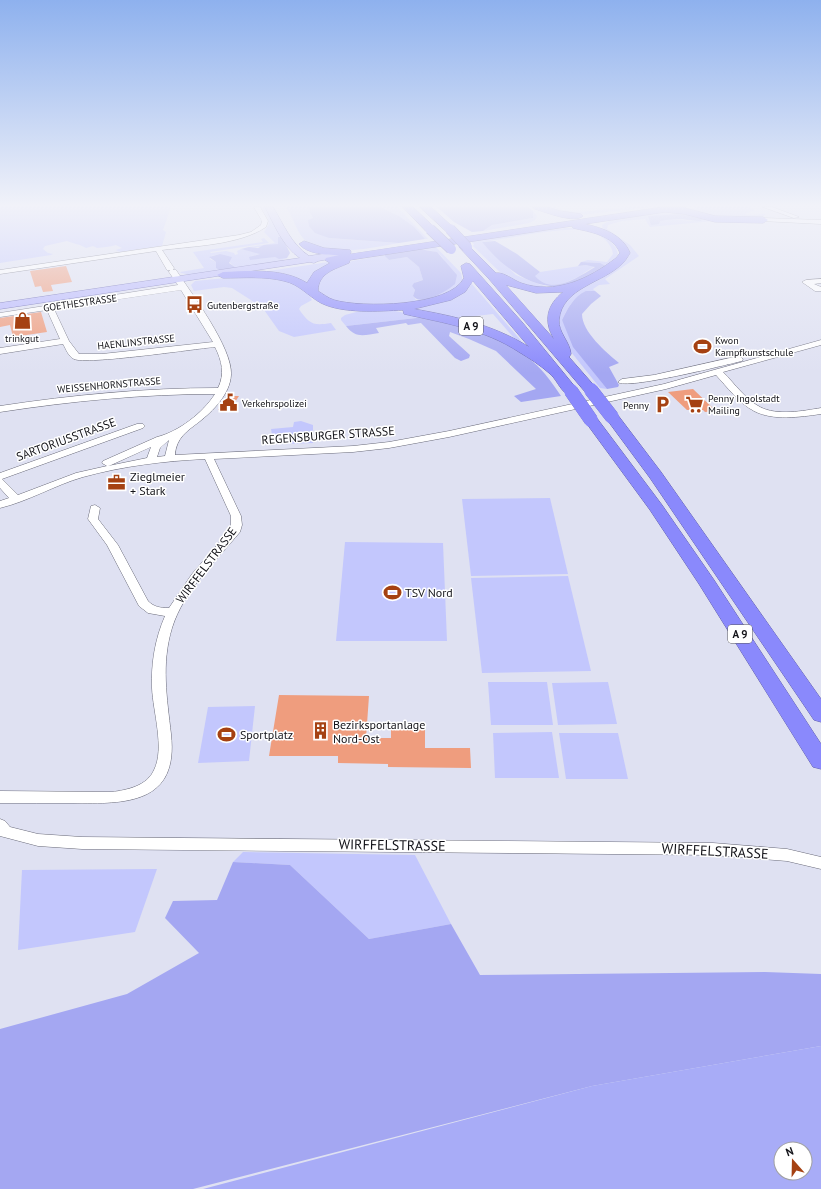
<svg xmlns="http://www.w3.org/2000/svg" width="821" height="1189" font-family="'PT Sans',sans-serif">
<style>
.green{fill:#c3c7fd}
.forest{fill:#a4a7f2}
.water{fill:#a8acf7;fill-rule:evenodd}
.building{fill:#ef9d7e}
.lines{fill:none;stroke-linecap:round;stroke-linejoin:round}
.minor-casing{stroke:#696a79;stroke-width:1}
.major-casing{stroke:#605fac;stroke-width:1}
.highway-casing{stroke:#605fac;stroke-width:1}
.minor{fill:#fff;fill-rule:evenodd}
.major{fill:#b9b8fd;fill-rule:evenodd}
.highway{fill:#8a89fc;fill-rule:evenodd}
.highway-bridge-far1-casing{stroke:#605fac;stroke-width:11;stroke-linecap:butt}
.highway-bridge-casing{stroke:#605fac;stroke-width:14;stroke-linecap:butt}
.highway-bridge-far1{stroke:#8a89fc;stroke-width:10}
.highway-bridge{stroke:#8a89fc;stroke-width:14}
.labels{text-anchor:middle;dominant-baseline:central;stroke-width:3;stroke-linejoin:round;paint-order:stroke}
.far-street-label{font-size:10px;fill:#121218;stroke:#fff}
.far-poi-label{font-size:10px;fill:#121218;stroke:#fff;text-anchor:start}
.shield{fill:#fff;stroke:#59595d;stroke-width:1}
.shield-label{font-size:11px;font-weight:bold;fill:#121218}
.street-label{font-size:12px;fill:#121218;stroke:#fff}
.poi-label{font-size:12px;fill:#121218;stroke:#fff;text-anchor:start}
.near-street-label{font-size:14px;fill:#121218;stroke:#fff}
</style>
<rect width="100%" height="100%" fill="#dfe1f2"/>
<g class="green">
<path d="M0,207h171l-8,23 3,2 -4,14 -42,6 -4,-2 6,-2 -6,-3c-7,2 -13,2 -19,3l-4,-2 -7,2c-6,-4 -12,-4 -19,-7l-22,5 -2,3 5,4 5,1 -2,1 -51,8z"/>
<path d="M261,207h4l17,30 -4,7c-9,2 -19,4 -29,3l26,-4 -11,-11 5,-8 -1,-6z"/>
<path d="M286,207h23c1,12 13,22 20,31l70,5c-23,4 -72,15 -91,0 -11,-8 -14,-25 -22,-36z"/>
<path d="M380,207h17l31,32h-3c-14,-15 -26,-23 -45,-32z"/>
<path d="M542,207h13l7,3 16,2 53,-5h21l-73,8 -29,-5z"/>
<path d="M696,207h53l6,3 -10,4c7,2 14,0 21,0l-5,4h-44l-26,-8z"/>
<path d="M533,211l4,5 -2,4 -6,3 -46,8 9,-6 41,-7z"/>
<path d="M673,211l26,6 -50,-1 2,8c22,-9 30,-2 50,-3l2,-2 10,2 -63,6 -5,-8 -23,2 -14,4 -1,4 23,16 9,11 -34,23 5,5 -11,1 -6,4 2,2c-18,0 -26,14 -33,29l26,45 19,24 -7,-1 -37,-46 -7,-26 8,-15 64,-46 -25,-25 -1,-5c9,-9 56,-12 71,-14z"/>
<path d="M565,228c16,-1 50,6 53,26l-5,7 -7,5 -7,-3 -18,-1 7,-2 19,2 6,-8c-1,-11 -13,-20 -23,-23 -21,-6 -83,8 -108,11l34,33 22,9 13,4h-23l-23,-11 -32,-31 1,-2 -5,-4z"/>
<path d="M264,238l5,5 -59,9 1,1 15,-2 8,2 1,2 3,-1 -1,-3 4,-2 18,4 1,1 -9,2c9,5 14,1 23,1 5,0 8,2 13,1l-8,4 -45,7 1,-2 -15,-13 -9,2 -1,3 6,3 1,3 4,6 -29,4 -11,-2 -1,-1 24,-4 -11,-16 70,-10 -2,-3z"/>
<path d="M434,245l27,28 2,9 -20,16 -52,7 -38,-1 -18,-3 -7,-3 -12,-9 -1,-7 21,-16 16,-5 33,-6 4,5 18,-3 12,10 4,13 -7,2 -4,4 3,4 -2,6 3,4 18,-3 20,-12c-11,-31 -11,-38 -47,-34z"/>
<path d="M342,260l-34,24 -53,-11z"/>
<path d="M586,265l9,1c-17,11 -43,30 -61,10l6,-4z"/>
<path d="M246,276c22,0 54,1 66,24l-11,6 -2,3c10,15 14,17 32,14l5,7 -42,7 -15,-6 -17,-24 -30,-19 -8,-1 -30,4 -3,-6 4,-4z"/>
<path d="M471,283l48,55 9,13 -14,-13 -21,-24 -43,5 -53,-11 45,-6 11,-4z"/>
<path d="M364,310l31,1 30,6 -79,9 -5,-6v-2l4,-3z"/>
<path d="M301,421l12,4v18l-31,1 1,-9h-11l-1,-6 22,-2 1,-5z"/>
<path d="M550,498l18,76 -97,2 -9,-77z"/>
<path d="M345,542l98,1 4,98h-111z"/>
<path d="M568,576l23,95 -109,2 -11,-95z"/>
<path d="M488,682h59l6,43h-62z"/>
<path d="M608,682l9,42 -59,1 -6,-42z"/>
<path d="M255,706l-6,55 -51,2 10,-56z"/>
<path d="M552,732l7,46h-64l-2,-45z"/>
<path d="M559,733h59l10,46h-62z"/>
<path d="M243,852l172,3 36,69 -82,15 -79,-74 -57,-3z"/>
<path d="M157,869l-22,63 -117,18 4,-80z"/>
</g>
<g class="forest">
<path d="M309,207h71l19,9 15,11 11,12 -26,4 -70,-5 -14,-5 -6,-7 -1,-6 5,-2 -3,-5z"/>
<path d="M437,207h91l5,4v7l-41,7 -9,6 -11,1 -18,-10z"/>
<path d="M680,214l23,5 -2,2c-8,0 -16,-2 -24,-2 -6,0 -11,1 -17,2l-1,3 -8,1 -3,-9z"/>
<path d="M278,237h4l8,16 -3,5 -8,1 -4,-2 -25,3 -1,-3 11,-3 -19,-5 8,-2 9,1 6,-3 14,-1z"/>
<path d="M495,241l22,13 23,18 -5,4c17,20 43,1 60,-9l-9,-2 -8,1 3,-4 19,1 6,3c-10,5 -21,15 -32,18 -36,11 -70,-15 -92,-42z"/>
<path d="M419,249l18,3 20,23 -2,9c-8,7 -33,23 -42,12l2,-6 -3,-4 2,-3 9,-3 -4,-13 -12,-10 -18,3 -4,-4v-1z"/>
<path d="M220,254l12,3 -3,6 6,4 -1,2 -13,2 -5,-3v-6l-7,-5z"/>
<path d="M586,291h9l6,5 -10,8 -9,10c0,18 24,38 37,49l-10,4 10,18 -1,2 -11,2 -34,-42 -11,-27c6,-12 12,-24 24,-29z"/>
<path d="M425,317c43,10 91,22 120,57 6,7 11,15 16,22l-40,6 -7,-6 22,-7 -40,-38 -27,-12 -19,-7 -1,4 21,19 -1,3 -8,3 -6,-3 -34,-35 -13,2 -2,-2 -30,5 3,5c-15,2 -23,6 -33,-7z"/>
<path d="M233,862l57,3 79,74 82,-15 29,51 285,-3 56,2v72l-229,40 -399,103h-193v-160l127,-35 72,-41 -34,-35 8,-17 44,-1z"/>
</g>
<path class="water" d="M821,1046v143h-618l389,-103zM781,1149h24v24h-24z"/>
<g class="building">
<path d="M66,266l6,16 -21,3 2,6 -10,1 -2,-6 -6,1 -5,-16z"/>
<path d="M41,312l6,20 -34,5 -3,-12 -10,2v-9z"/>
<path d="M693,389l23,22 -11,1 -2,-2h-16l-19,-18z"/>
<path d="M230,396h9l-10,15 -11,-1z"/>
<path d="M279,695l90,1 -3,42h25v-15h34v25h45l1,20 -83,-1v-3l-50,-1v-7h-69z"/>
</g>
<g class="lines">
<defs>
<g id="minor">
<path d="M254,207h6l8,14 -2,6c-27,18 -72,19 -104,23l12,18 -1,2h-6l-11,-19 -156,23v-4l239,-35 12,-3 10,-7 1,-4z"/>
<path d="M763,207h9l27,10 -5,1z"/>
<path d="M763,218l58,2v4l-60,-3v-2z"/>
<path d="M170,270h6c15,23 57,78 55,105 -1,19 -18,36 -32,47 -12,9 -23,16 -24,33l178,-9 36,-4 60,-11 215,-47 157,-44v5l-98,27c12,12 22,27 37,35 17,9 43,4 61,1v6c-21,3 -48,7 -67,-3 -15,-8 -27,-24 -38,-36l-50,14 -217,48 -60,11 -36,4 -139,7 27,57 1,9 -2,7c-25,30 -56,58 -68,96 -11,36 -5,70 -1,106 8,70 -45,70 -98,69 -24,0 -49,0 -73,0v-12l112,1c15,-2 35,-6 42,-22 11,-22 -1,-58 -2,-82 -1,-25 3,-49 13,-72l-17,-3 -9,-7 -32,-61 -19,-26 3,-13 4,-1 5,3 -2,11 20,26 30,56c6,6 12,7 21,7l23,-34 39,-45v-13l-26,-57c-41,2 -82,7 -122,18 -28,8 -54,24 -83,31v-7l9,-3 -9,-10v-15l137,-49h6l2,2 -2,2 -141,51 16,16 58,-22 31,-7 -5,-3 1,-2 54,-24c21,-5 46,-24 58,-43 -72,0 -143,7 -215,18v-6c73,-11 145,-18 218,-18 7,-14 4,-27 -3,-41 -21,2 -129,18 -141,12 -6,-3 -8,-10 -11,-15l-63,10v-6l60,-9 -13,-29 -47,7v-4l178,-28 -9,-13zM181,290l32,52 -111,12h-23l-10,-13 -15,-32zM169,440l-4,16 -8,1 3,-9zM151,447l-4,11 -39,8 3,-1z"/>
<path d="M821,279v4l-7,1 7,3v4h-6l-13,-9 4,-2z"/>
<path d="M739,356l4,3 -1,2c-17,4 -116,29 -124,21l4,-3 32,-4z"/>
<path d="M0,819l5,2 5,6 28,7 44,3 631,6 74,6 34,8v12l-34,-8 -74,-6 -631,-6 -44,-3 -38,-10z"/>
</g>
<path id="major" d="M265,207h8c11,18 18,37 36,49l34,-5 5,3 -2,2 -28,5 -4,2 -4,-1 -310,47v-6l300,-45c-17,-11 -26,-34 -35,-51z"/>
<g id="highway">
<path d="M403,207h10l21,20 1,2 -1,2h-8z"/>
<path d="M420,207h11l24,22 -1,2h-8z"/>
<path d="M533,207h14l13,4 21,3 2,2c-8,8 -38,-4 -48,-7z"/>
<path d="M663,207h23l-1,1 30,8 48,1 5,3 -5,3 -48,-1 -31,-8 -19,-2 -80,12c18,4 38,11 45,29 -2,3 -4,7 -7,10 -19,20 -61,24 -64,57 -1,12 11,22 12,34l-2,3 29,33 -2,3h-10l-97,-114 -30,-32 1,-2h8l28,28c8,-1 17,7 25,10 34,12 68,-4 95,-25l4,-5c-7,-18 -30,-21 -47,-25l-1,-2 -222,34 -1,3c-14,6 -31,10 -31,28 5,3 10,7 16,9 27,8 116,7 130,-22l-3,-12 5,-3 4,1 52,58 54,66 2,3 -2,3c-3,1 -6,2 -9,0 -7,-4 -11,-16 -18,-21 -9,-8 -20,-15 -30,-21 -35,-23 -75,-29 -115,-38l-1,-4c-24,1 -60,4 -82,-7 -13,-7 -22,-19 -37,-22 -19,-5 -41,-3 -61,-3l-6,-3 6,-3c28,-1 60,-4 84,11l7,-11 16,-9 -5,-3 1,-2 13,-3c-12,0 -32,-1 -40,-11l5,-3 20,7 26,2 1,2 -1,2zM473,281l56,66c-35,-22 -75,-31 -115,-38l37,-9 14,-8zM506,285l30,8 27,-1c-16,13 -20,29 -9,47z"/>
<path d="M612,413l5,1 44,58 160,227v23l-7,-2 -164,-242 -45,-61 2,-3z"/>
<path d="M591,416l5,1 66,88 52,75 107,164v25l-8,-2 -114,-183 -49,-74 -66,-90 2,-3z"/>
</g>
</defs>
<use href="#minor" class="minor-casing"/>
<use href="#major" class="major-casing"/>
<use href="#highway" class="highway-casing"/>
<use href="#minor" class="minor"/>
<use href="#major" class="major"/>
<use href="#highway" class="highway"/>
<defs>
<g id="highway-bridge-far1">
<path d="M430,229l21,20"/>
<path d="M450,229l17,18"/>
</g>
<g id="highway-bridge">
<path d="M591,390l21,27"/>
<path d="M571,391l20,29"/>
</g>
</defs>
<use href="#highway-bridge-far1" class="highway-bridge-far1-casing"/>
<use href="#highway-bridge" class="highway-bridge-casing"/>
<use href="#highway-bridge-far1" class="highway-bridge-far1"/>
<use href="#highway-bridge" class="highway-bridge"/>
</g>
<linearGradient id="sky" x2="0" y2="1"><stop stop-color="#8eb1ee"/><stop offset="0.55" stop-color="#f1f2f9"/><stop offset="1" stop-color="#f1f2f9" stop-opacity="0"/></linearGradient>
<rect width="821" height="373" fill="url(#sky)"/>
<defs>
<symbol id="bus-bare" viewBox="-9 -9 18 18"><path d="M-5-6H5V4H4V6H2V4H-2V6H-4V4H-5ZM-3.5-4V0h7V-4ZM-3.5 1.2v1.5H-2V1.2ZM2 1.2v1.5H3.5V1.2Z" fill="#a54112" stroke="#fff" stroke-width="2.5" paint-order="stroke"/></symbol>
<symbol id="shop-bare" viewBox="-9 -9 18 18"><path d="M-5-2.5h2.3a2.7 3.5 0 0 1 5.4 0H5L5.5 6h-11ZM-1.5-2.5h3a1.5 2.3 0 0 0-3 0Z" fill="#a54112" stroke="#fff" stroke-width="2.5" paint-order="stroke"/></symbol>
<symbol id="stadium-bare" viewBox="-9 -9 18 18"><path d="M0-5a6.5 5 0 1 0 0 10a6.5 5 0 1 0 0-10ZM-3.5-1.8h7v3.6h-7Z" fill="#a54112" stroke="#fff" stroke-width="2.5" paint-order="stroke"/></symbol>
<symbol id="civic-bare" viewBox="-9 -9 18 18"><path d="M-.6-6.5H3V-4.5H.6V-3L4-1V1h2V6H-6V1h2V-1L-.6-3ZM-1.2 2.5V6h2.4V2.5Z" fill="#a54112" stroke="#fff" stroke-width="2.5" paint-order="stroke"/></symbol>
<symbol id="supermarket-bare" viewBox="-9 -9 18 18"><path d="M-6-5.5h2.5l.6 2H6L4.5 2H-2.5L-4.4-4H-6ZM-1.5 3.2a1.3 1.3 0 1 0 .1 0ZM3 3.2a1.3 1.3 0 1 0 .1 0Z" fill="#a54112" stroke="#fff" stroke-width="2.5" paint-order="stroke"/></symbol>
<symbol id="parking-bare" viewBox="-9 -9 18 18"><path d="M-3.5-5.5H1a3.5 3.5 0 0 1 0 7H-1V5.5H-3.5ZM-1-3.4V-.6H.8a1.4 1.4 0 0 0 0-2.8Z" fill="#a54112" stroke="#fff" stroke-width="2.5" paint-order="stroke"/></symbol>
<symbol id="office-bare" viewBox="-9 -9 18 18"><path d="M-6-3h4V-5.5h4V-3h4V5H-6ZM-1-4.5V-3h2v-1.5ZM-6 0V1H6V0Z" fill="#a54112" stroke="#fff" stroke-width="2.5" paint-order="stroke"/></symbol>
<symbol id="building-bare" viewBox="-9 -9 18 18"><path d="M-4-6H4V6H1V3H-1V6H-4ZM-2.5-4.3h1.7v1.8h-1.7ZM.8-4.3h1.7v1.8H.8ZM-2.5-1h1.7V.8h-1.7ZM.8-1h1.7V.8H.8Z" fill="#a54112" stroke="#fff" stroke-width="2.5" paint-order="stroke"/></symbol>
</defs>
<g fill-rule="evenodd">
<use href="#bus-bare" x="182" y="292" width="25" height="25"/>
<use href="#shop-bare" x="10" y="308" width="25" height="25"/>
<use href="#stadium-bare" x="690" y="334" width="25" height="25"/>
<use href="#civic-bare" x="216" y="390" width="25" height="25"/>
<use href="#supermarket-bare" x="682" y="392" width="25" height="25"/>
<use href="#parking-bare" x="650" y="392" width="25" height="25"/>
<use href="#office-bare" x="104" y="470" width="25" height="25"/>
<use href="#stadium-bare" x="380" y="580" width="25" height="25"/>
<use href="#building-bare" x="308" y="718" width="25" height="25"/>
<use href="#stadium-bare" x="214" y="722" width="25" height="25"/>
</g>
<g class="labels">
<g class="far-street-label">
<text transform="translate(80 303) rotate(-8)">GOETHESTRASSE</text>
<text transform="translate(136 342) rotate(-6)">HAENLINSTRASSE</text>
<text transform="translate(109 385) rotate(-5)">WEISSENHORNSTRASSE</text>
</g>
<g class="far-poi-label">
<text x="207" y="305">Gutenbergstraße</text>
<text x="22" y="338" text-anchor="middle">trinkgut</text>
<text x="715" y="340">Kwon<tspan x="715" dy="12">Kampfkunstschule</tspan></text>
<text x="708" y="398">Penny Ingolstadt<tspan x="708" dy="12">Mailing</tspan></text>
<text x="242" y="403">Verkehrspolizei</text>
<text x="649" y="405" text-anchor="end">Penny</text>
</g>
<g class="shield">
<rect x="459" y="317" width="24" height="18" rx="3"/>
<rect x="728" y="625" width="24" height="18" rx="3"/>
</g>
<g class="shield-label">
<text x="471" y="326">A 9</text>
<text x="740" y="634">A 9</text>
</g>
<g class="street-label">
<text transform="translate(328 435) rotate(-4)">REGENSBURGER STRASSE</text>
<text transform="translate(66 439) rotate(-20)">SARTORIUSSTRASSE</text>
<text transform="translate(206 565) rotate(-53)">WIRFFELSTRASSE</text>
</g>
<g class="poi-label">
<text x="130" y="476">Zieglmeier<tspan x="130" dy="14">+ Stark</tspan></text>
<text x="405" y="592">TSV Nord</text>
<text x="333" y="724">Bezirksportanlage<tspan x="333" dy="14">Nord-Ost</tspan></text>
<text x="240" y="734">Sportplatz</text>
</g>
<g class="near-street-label">
<text transform="translate(392 845) rotate(1)">WIRFFELSTRASSE</text>
<text transform="translate(715 851) rotate(3)">WIRFFELSTRASSE</text>
</g>
</g>
<g transform="translate(793 1161) rotate(340)"><circle r="19" fill="#ffffff" stroke="#a0a0a3"/>
<path d="M0-3L7 15L0 10L-7 15Z" fill="#a54112"/>
<text y="-6" font-size="11" font-weight="bold" text-anchor="middle" fill="#121218">N</text>
</g>
</svg>
